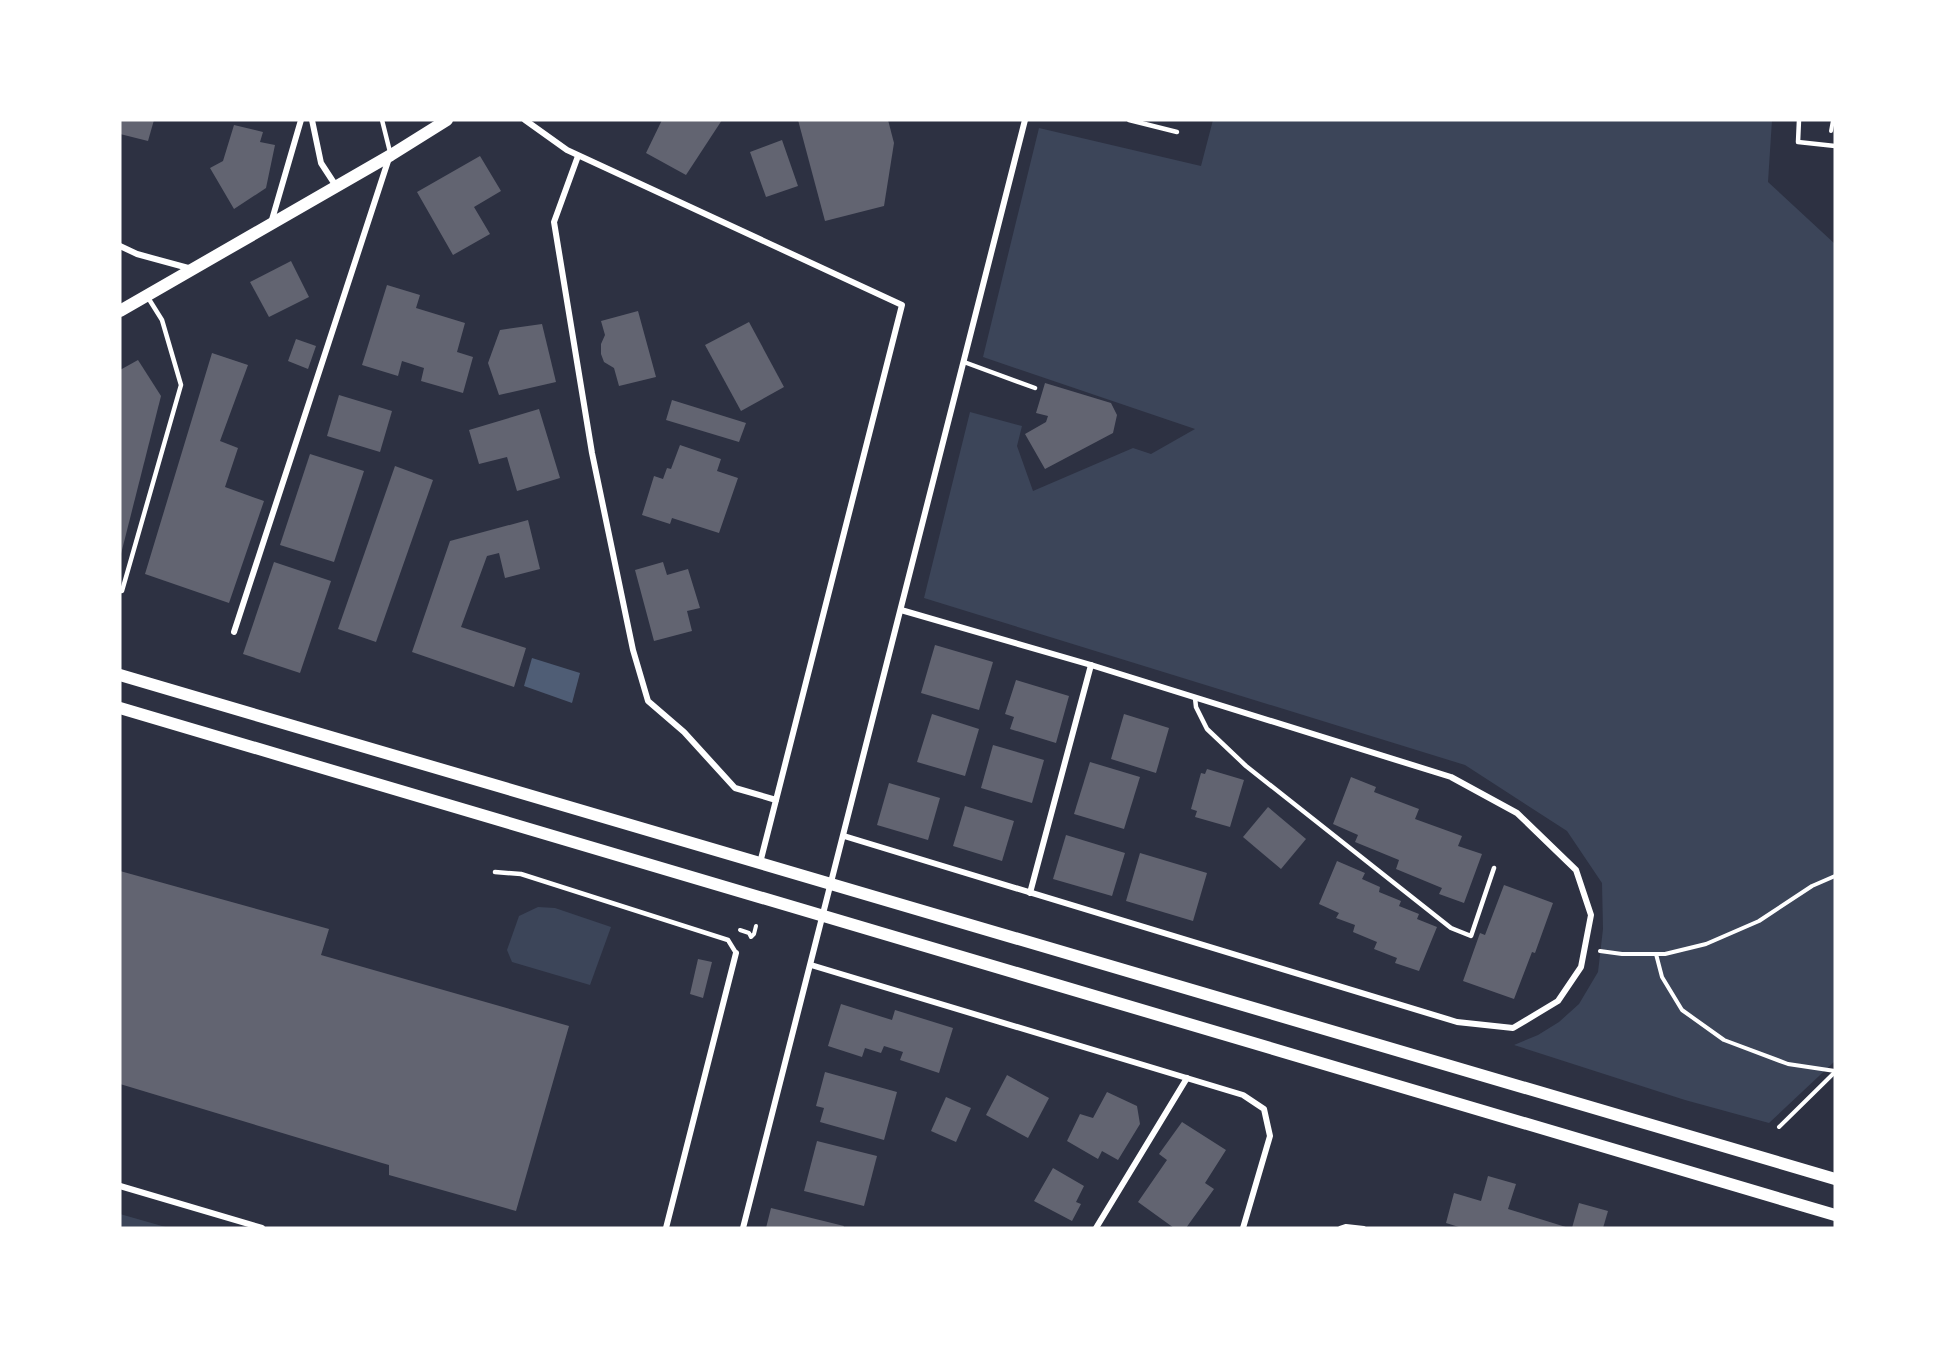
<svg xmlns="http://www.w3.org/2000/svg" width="1955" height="1348" font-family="Figtree,sans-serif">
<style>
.green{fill:#3c4559}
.water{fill:#4f5d75}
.building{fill:#626471}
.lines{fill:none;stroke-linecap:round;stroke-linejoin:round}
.path{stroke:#fff;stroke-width:4}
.service{stroke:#fff;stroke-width:4.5}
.minor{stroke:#fff;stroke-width:6}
.secondary{stroke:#fff;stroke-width:12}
</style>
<rect width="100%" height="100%" fill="#2d3142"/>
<g class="green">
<path d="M1213,120h559l-4,62 67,62v817l-66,62 -84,-23 -171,-55 24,-10 21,-13 20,-18 19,-32 5,-43 -1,-46 -35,-52 -102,-66 -541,-167 46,-186 52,14 -5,20 16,45 100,-43 18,6 44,-25 -212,-72 56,-229 162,38z"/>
<path d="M538,907l17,1 56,19 -21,58 -78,-23 -5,-12 12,-34z"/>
<path d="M120,1214l49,14h-49z"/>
</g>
<path class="water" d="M532,658l48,15 -8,30 -48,-17z"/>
<g class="building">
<path d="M120,120h34l-6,21 -28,-7z"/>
<path d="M662,120h60l-36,55 -40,-22z"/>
<path d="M798,120h90l6,23 -10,63 -59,15z"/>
<path d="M234,125l29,7 -3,10 15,3 -9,43 -32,21 -24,-41 13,-7z"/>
<path d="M782,140l16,46 -32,11 -16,-45z"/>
<path d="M480,156l21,35 -27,16 16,27 -37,21 -36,-63z"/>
<path d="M291,261l18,36 -40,20 -19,-35z"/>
<path d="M387,285l33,10 -4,13 49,15 -8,29 16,5 -10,36 -42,-12 3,-13 -22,-7 -4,15 -36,-11z"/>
<path d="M638,311l18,66 -37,9 -5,-18 -10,-6 -3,-8v-10l4,-9 -4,-14z"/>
<path d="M749,322l35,65 -43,24 -36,-66z"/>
<path d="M542,324l14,58 -57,13 -11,-32 12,-33z"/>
<path d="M296,339l20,7 -8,23 -20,-8z"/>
<path d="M212,353l36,12 -28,76 18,7 -13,39 39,14 -35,102 -84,-29z"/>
<path d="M138,360l23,36 -40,158 -1,-184z"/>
<path d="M1045,383l66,20 6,12 -4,18 -68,36 -20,-35 21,-12 2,-6 -12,-3z"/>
<path d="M339,395l53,16 -12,41 -53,-16z"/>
<path d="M672,400l74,23 -7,19 -73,-22z"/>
<path d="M539,409l21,69 -43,13 -10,-34 -28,7 -10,-34z"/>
<path d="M680,445l41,14 -4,12 21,7 -19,55 -47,-15 -2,6 -28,-9 12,-39 9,3 4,-11 4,1z"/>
<path d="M310,454l54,17 -30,91 -54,-17z"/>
<path d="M395,466l38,14 -57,162 -38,-13z"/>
<path d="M528,520l12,49 -35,9 -6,-25 -12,3 -26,71 65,21 -12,39 -102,-35 38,-111z"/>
<path d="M274,562l57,19 -31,92 -57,-19z"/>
<path d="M663,562l4,13 21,-6 12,39 -13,3 5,20 -38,10 -19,-71z"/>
<path d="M935,645l58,17 -14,48 -58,-17z"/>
<path d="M1016,680l53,16 -13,47 -46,-14 4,-12 -9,-3z"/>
<path d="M932,714l47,15 -14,47 -48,-14z"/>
<path d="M1124,714l45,14 -13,45 -45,-14z"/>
<path d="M993,745l51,15 -12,43 -51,-15z"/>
<path d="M1090,762l50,15 -16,52 -50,-15z"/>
<path d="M1207,769l37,11 -14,47 -35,-10 2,-6 -6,-2 10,-36 4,1z"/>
<path d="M1351,777l25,10 -2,5 45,17 -4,10 47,17 -4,10 24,8 -18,49 -25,-9 3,-6 -46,-19 3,-9 -44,-18 3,-7 -25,-11z"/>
<path d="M889,783l51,15 -12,42 -51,-15z"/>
<path d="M965,806l49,15 -12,40 -49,-15z"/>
<path d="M1268,807l38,32 -25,30 -38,-32z"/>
<path d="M1066,835l59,18 -13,43 -59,-17z"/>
<path d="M1140,853l67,20 -14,48 -67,-20z"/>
<path d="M1337,861l28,12 -3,6 18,8 -1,5 22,9 -2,5 20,8 -2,5 20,8 -18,44 -24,-8 2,-5 -23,-9 3,-7 -24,-10 2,-7 -19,-7 3,-5 -20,-9z"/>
<path d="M120,871l209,58 -8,26 248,71 -53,185 -127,-36v-10l-7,-2 -262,-79z"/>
<path d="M1504,885l49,18 -18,50 -3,-1 -18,47 -51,-18 17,-48 5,2z"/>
<path d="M698,959l14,3 -9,36 -13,-4z"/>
<path d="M841,1004l51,16 3,-10 58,18 -14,45 -39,-13 3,-8 -19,-6 -3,7 -16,-5 -3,9 -34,-11z"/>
<path d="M825,1072l72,20 -13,48 -64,-18 4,-14 -8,-2z"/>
<path d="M1007,1075l42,23 -21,40 -42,-23z"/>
<path d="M1107,1092l30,14 3,18 -22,36 -16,-9 -4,8 -31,-18 13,-27 13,4z"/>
<path d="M946,1097l25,11 -15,34 -25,-11z"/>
<path d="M1182,1122l44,28 -21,33 9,6 -28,39h-12l-36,-26 29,-42 -8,-6z"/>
<path d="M817,1141l60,15 -13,50 -60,-15z"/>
<path d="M1053,1168l31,18 -8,16 5,2 -9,17 -38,-20z"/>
<path d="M1488,1176l28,8 -8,25 61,19h-107l-16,-5 8,-30 27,8z"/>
<path d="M1579,1203l29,8 -5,17h-31z"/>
<path d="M771,1208l73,18 -1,2h-77z"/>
</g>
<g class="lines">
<g class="path">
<path d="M1831,131l2,-11"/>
<path d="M740,930l9,3 2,4 3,-3 2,-8"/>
<path d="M1600,951l22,3h43l41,-10 53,-23 53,-35 23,-10"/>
<path d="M1656,954l6,23 20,33 42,30 64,24 47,7"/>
<path d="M1779,1127l56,-55"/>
<path d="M1340,1228l6,-2 18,2"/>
</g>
<g class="service">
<path d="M382,120l8,32"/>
<path d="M1129,120l48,12"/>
<path d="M1799,120l-1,22 37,4"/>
<path d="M964,362l71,26"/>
<path d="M120,591h2l59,-206 -19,-65 -15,-24"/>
<path d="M1195,698l1,9 11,22 39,37 205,162 20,8 23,-68"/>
<path d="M495,872l26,2 207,66 8,13"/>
</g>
<g class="minor">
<path d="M312,120l9,43 15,23"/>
<path d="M525,120l42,30 335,155 -142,558"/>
<path d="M578,156l-24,66 38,231 41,197 15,51 36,31 51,56 41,12"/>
<path d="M271,223l30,-103"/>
<path d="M120,246l17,8 55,15"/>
<path d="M234,632l155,-474"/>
<path d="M844,836l613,186 56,6 45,-27 23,-34 10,-52 -15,-45 -59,-57 -66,-36 -360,-112 -190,-55"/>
<path d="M1030,893l61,-228"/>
<path d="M811,965l432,130 21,14 6,27 -27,92"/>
<path d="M120,1186l142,42"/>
<path d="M666,1228l70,-275"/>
<path d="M743,1228l282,-1108"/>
<path d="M1096,1228l91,-150"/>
</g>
<g class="secondary">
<path d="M120,311l271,-156 56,-35"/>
<path d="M120,675l1715,504"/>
<path d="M120,708l1715,507"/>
</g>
</g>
<rect width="1955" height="1348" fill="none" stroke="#ffffff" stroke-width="243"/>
</svg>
